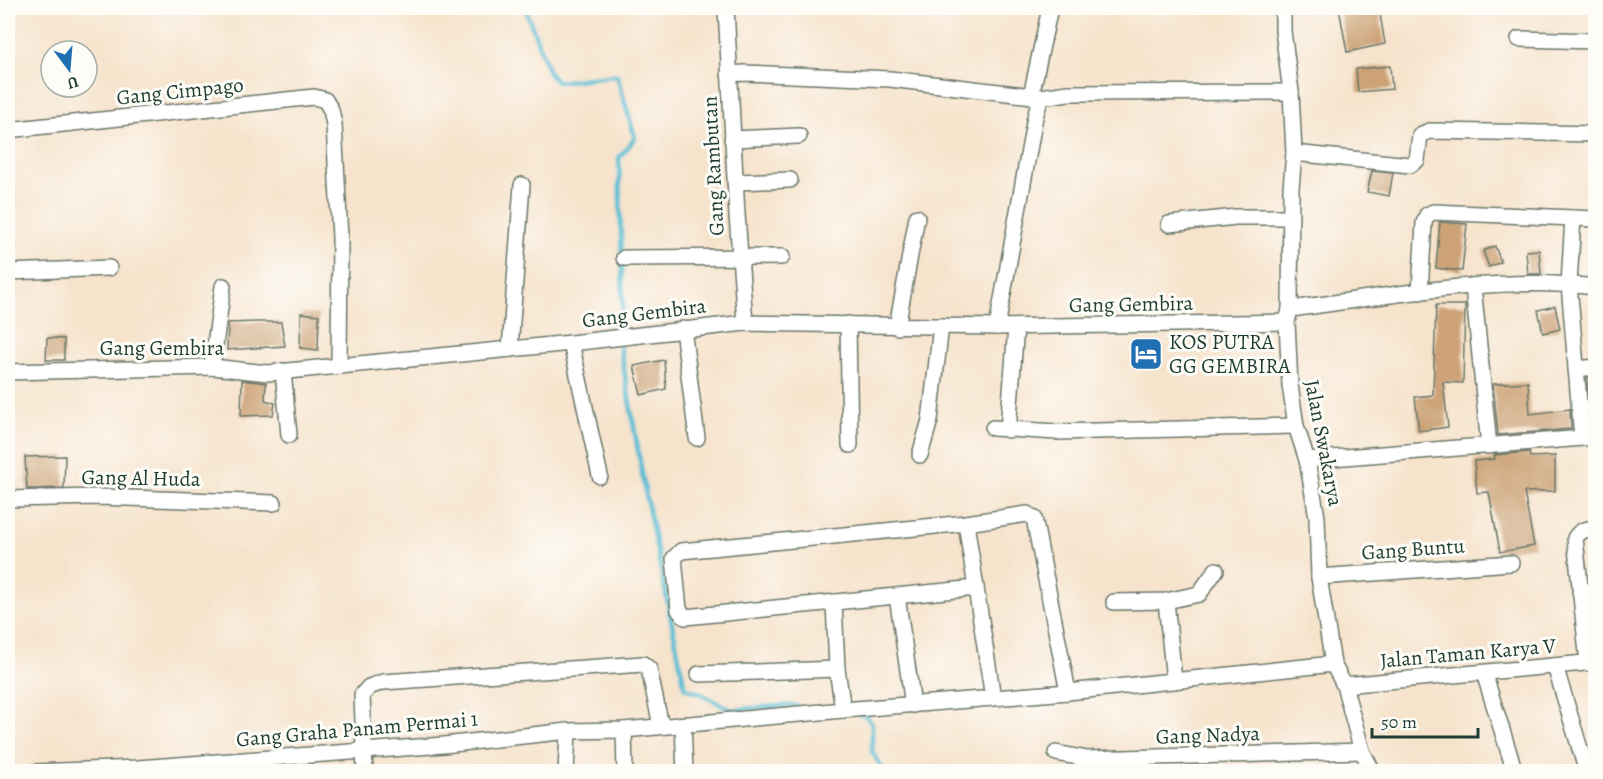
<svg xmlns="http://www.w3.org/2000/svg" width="1603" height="779" font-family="Alegreya,serif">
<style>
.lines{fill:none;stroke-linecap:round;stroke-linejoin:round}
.stream{stroke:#56bdd4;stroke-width:4.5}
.building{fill:#cca276}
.minor-casing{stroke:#6a7769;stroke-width:18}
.minor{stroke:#fff;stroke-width:15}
.labels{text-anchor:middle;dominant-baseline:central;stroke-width:6;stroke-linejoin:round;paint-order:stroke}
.street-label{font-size:21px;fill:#1f3d34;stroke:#fdfcf7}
.poi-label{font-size:21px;fill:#1f3d34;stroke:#fdfcf7;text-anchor:start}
</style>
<rect width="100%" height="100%" fill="#fdfcf7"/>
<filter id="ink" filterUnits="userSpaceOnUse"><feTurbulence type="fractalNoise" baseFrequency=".0167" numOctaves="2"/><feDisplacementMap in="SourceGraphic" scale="12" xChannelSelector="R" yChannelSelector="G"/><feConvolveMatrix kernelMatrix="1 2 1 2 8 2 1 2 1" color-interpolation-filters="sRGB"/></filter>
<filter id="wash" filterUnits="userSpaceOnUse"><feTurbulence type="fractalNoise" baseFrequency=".008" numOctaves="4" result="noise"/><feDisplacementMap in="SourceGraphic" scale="24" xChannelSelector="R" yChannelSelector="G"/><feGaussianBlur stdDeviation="1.35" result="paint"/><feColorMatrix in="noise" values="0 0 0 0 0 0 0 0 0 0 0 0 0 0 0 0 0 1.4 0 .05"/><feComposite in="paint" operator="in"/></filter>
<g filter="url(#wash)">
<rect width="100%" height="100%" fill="#f6e3cc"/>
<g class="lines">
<g class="stream">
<path d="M525,8l25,67 8,7 59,-7 18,63 -16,20 4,148 -4,25"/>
<path d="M620,347l26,149 39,192 14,5 33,17 59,-5 6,1"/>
<path d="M861,715h4l7,8v28l12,21"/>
</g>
</g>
<g id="blocks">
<g class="building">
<path d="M1339,8h40l6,36 -38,8z"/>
<path d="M1390,66l2,23 -34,3 -2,-23z"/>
<path d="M1372,171l21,2 -4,23 -22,-4z"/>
<path d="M1440,222l27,2 -5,47 -26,-3z"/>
<path d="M1495,246l6,16 -12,5 -6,-16z"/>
<path d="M1539,250l2,24h-13l-2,-23z"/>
<path d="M1436,305h29l-2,78 -20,-1 5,45 -29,4 -4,-34 18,-2z"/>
<path d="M1555,306l5,23 -17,4 -5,-23z"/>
<path d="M301,313l18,2 -1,35 -18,-2z"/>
<path d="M256,322h25l4,24 -58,4 1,-27z"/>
<path d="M47,338l17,1v21h-18z"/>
<path d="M664,360l2,29 -25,6 -7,-29z"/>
<path d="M1596,377v20l-8,-1 -1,-18z"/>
<path d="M242,380l24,3 -1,17 10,3 -2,12 -32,1z"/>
<path d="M1528,382l2,32 40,-5 1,20 -73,6 -5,-51z"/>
<path d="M1529,452l1,5 25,-1v35l-31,1 10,54 -34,6 -11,-60 -12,1 -3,-32 21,-2 -1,-4z"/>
<path d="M65,456l-1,32 -37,1 -2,-32z"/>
</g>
</g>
</g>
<g filter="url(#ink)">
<use href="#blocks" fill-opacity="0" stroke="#6a7769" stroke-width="1.5"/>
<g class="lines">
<defs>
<g id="minor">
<path d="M726,8l11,207 8,108"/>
<path d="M1283,8v23l8,61 3,61 -3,35 -1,121 -3,13 3,63 6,41 11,34 10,57 2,60 14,87 11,21 18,66 11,21"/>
<path d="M1519,39l77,2"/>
<path d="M729,74l15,-1 146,6 151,18"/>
<path d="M1031,96l19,-88"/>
<path d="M8,130l306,-33 11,3 6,10 3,14 6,114 -1,128"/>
<path d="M732,139l67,-3"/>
<path d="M1294,153l116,12 7,-5 3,-25 9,-4 167,3"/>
<path d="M735,182l55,-2"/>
<path d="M1573,218l-4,66 13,154"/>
<path d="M1169,224l67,-7h55"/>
<path d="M624,258l158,-1"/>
<path d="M8,272l101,-4"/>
<path d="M1473,286l16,160"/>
<path d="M1420,292l4,-69 3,-8 6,-3 163,7"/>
<path d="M1290,309c100,-13 204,-34 306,-22"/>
<path d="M848,324l2,121"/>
<path d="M897,327l20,-110"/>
<path d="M997,327l38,-210 6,-20 27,-4 223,-1"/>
<path d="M683,329l14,109"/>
<path d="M571,343l29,133"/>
<path d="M510,349l12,-164"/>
<path d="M212,367l11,-81"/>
<path d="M1576,369l20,-2"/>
<path d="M283,371l6,64"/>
<path d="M8,372l204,-5 56,6 303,-30 174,-20 252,4 290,-5"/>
<path d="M993,428l64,4 239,-6"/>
<path d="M1008,430l8,-103"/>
<path d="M920,455l10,-35 11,-94"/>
<path d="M1307,460l289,-23"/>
<path d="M8,499l91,-2 175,6"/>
<path d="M966,523l27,175"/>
<path d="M1319,577l192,-14"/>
<path d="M976,588l-291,29 -6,-7 -5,-52 7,-7 285,-28 61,-9 7,4 34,174"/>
<path d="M1580,592l16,-2"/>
<path d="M897,596l16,109"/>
<path d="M1166,601l8,80"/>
<path d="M834,602l3,67"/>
<path d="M1114,602l52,-1 33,-7 17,-24"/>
<path d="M1588,663l-13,-125c5,-8 11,-9 21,-10"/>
<path d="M1555,666l32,106"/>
<path d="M1484,673l31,99"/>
<path d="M699,674l138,-5 6,41"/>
<path d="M1344,685l252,-23"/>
<path d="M683,724l2,48"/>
<path d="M624,730l1,42"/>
<path d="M1056,753l31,6 275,-8"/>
<path d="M34,772l104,-4 306,-23 124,-14 56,-1 219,-20 225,-18 265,-28"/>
<path d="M365,772l-3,-77 7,-8 14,-5 260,-18 6,5 12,57"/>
<path d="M566,772l2,-41"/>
</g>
</defs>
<use href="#minor" class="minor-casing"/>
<use href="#minor" class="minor"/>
</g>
</g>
<defs>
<symbol id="hotel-square" viewBox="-11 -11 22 22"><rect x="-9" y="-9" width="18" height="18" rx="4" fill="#1f6fb2" stroke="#fdfcf7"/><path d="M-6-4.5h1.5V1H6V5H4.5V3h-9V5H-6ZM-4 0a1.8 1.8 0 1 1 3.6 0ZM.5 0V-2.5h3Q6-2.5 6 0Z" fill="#fff"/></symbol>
</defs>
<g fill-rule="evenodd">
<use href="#hotel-square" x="1127" y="335" width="38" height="38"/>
</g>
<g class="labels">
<g class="street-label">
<text transform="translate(180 91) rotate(-6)">Gang Cimpago</text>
<text transform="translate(713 166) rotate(-93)">Gang Rambutan</text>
<text transform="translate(1131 304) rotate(-1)">Gang Gembira</text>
<text transform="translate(644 313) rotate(-7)">Gang Gembira</text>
<text x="162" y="348">Gang Gembira</text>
<text transform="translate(1324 443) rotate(79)">Jalan Swakarya</text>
<text transform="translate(141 478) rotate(1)">Gang Al Huda</text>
<text transform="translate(1413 549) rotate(-4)">Gang Buntu</text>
<text transform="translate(1468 653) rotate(-5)">Jalan Taman Karya V</text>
<text transform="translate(357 729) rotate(-5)">Gang Graha Panam Permai 1</text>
<text transform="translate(1208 735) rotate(-2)">Gang Nadya</text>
</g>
<g class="poi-label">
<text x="1169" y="342">KOS PUTRA<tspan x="1169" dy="24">GG GEMBIRA</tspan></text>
</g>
</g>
<rect width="1603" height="779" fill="none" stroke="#fdfcf7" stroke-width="30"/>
<g transform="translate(69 69) rotate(164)"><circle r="28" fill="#fdfcf7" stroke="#a4b0a9" stroke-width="1.5"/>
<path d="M0-4.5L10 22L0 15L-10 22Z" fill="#1f6fb2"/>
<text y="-9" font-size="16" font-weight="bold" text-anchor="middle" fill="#1f3d34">U</text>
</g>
<path d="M1372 728v9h106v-9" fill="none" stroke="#1f3d34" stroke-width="3"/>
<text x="1381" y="728" font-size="18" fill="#1f3d34" stroke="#fdfcf7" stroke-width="4.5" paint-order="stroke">50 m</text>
</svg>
